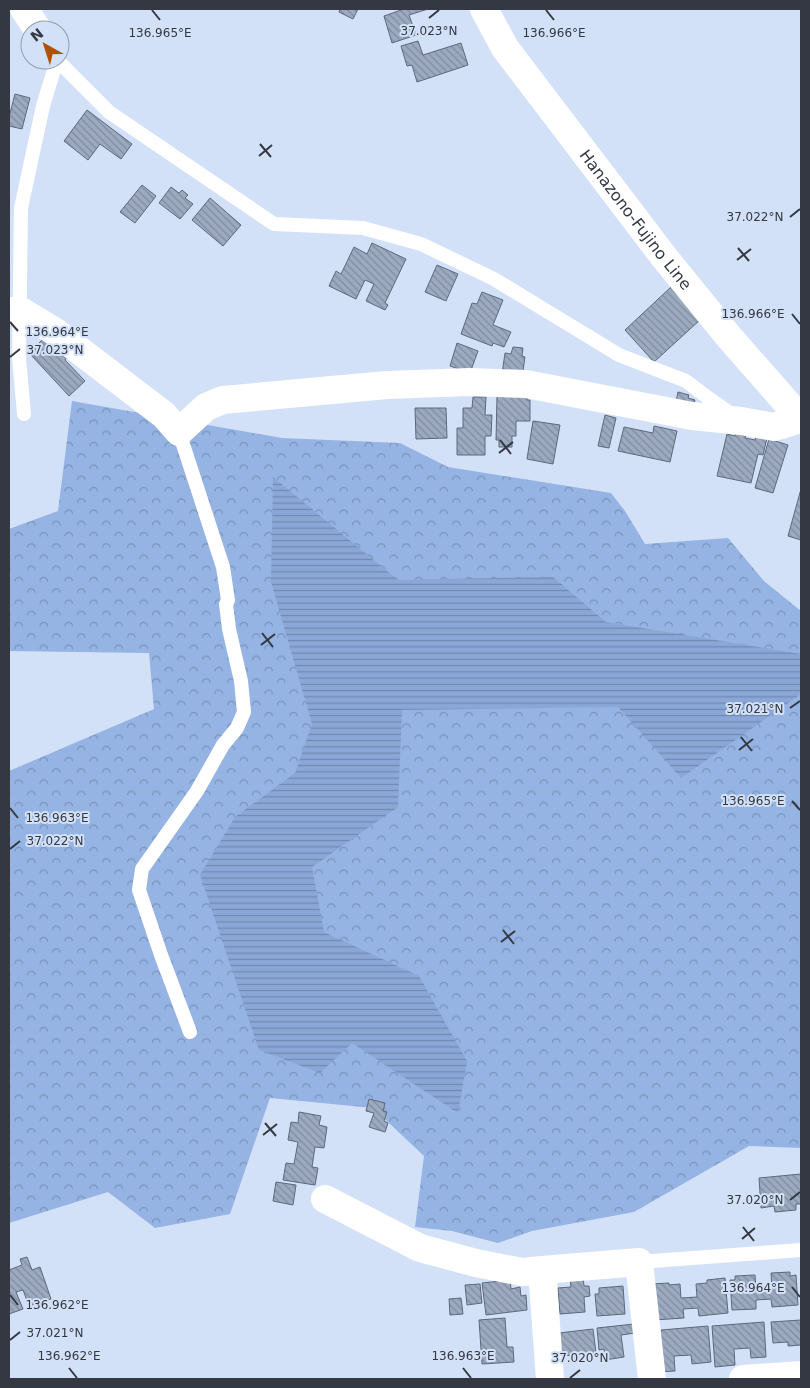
<svg xmlns="http://www.w3.org/2000/svg" width="810" height="1388" font-family="'DejaVu Sans',sans-serif">
<style>
.forest{fill:url(#forest-crowns)}
.water{fill:url(#water-rules)}
.building{fill:url(#building-back-hatch);stroke:#5c697d}
.lines{fill:none;stroke-linecap:round;stroke-linejoin:round}
.service{stroke:#fff;stroke-width:14}
.minor{stroke:#fff;stroke-width:28}
.secondary{stroke:#fff;stroke-width:28}
.ticks{fill:none;stroke:#333842;stroke-width:2}
.labels{text-anchor:middle;dominant-baseline:central;stroke-width:4;stroke-linejoin:round;paint-order:stroke}
.street-label{font-size:16px;fill:#333842;stroke:#d3e1f8}
.ticks-label{font-size:12px;text-anchor:middle;fill:#333842;stroke:#d3e1f8;stroke-width:4;stroke-linejoin:round;paint-order:stroke}
</style>
<defs>
<pattern id="forest-crowns" width="20" height="18" patternUnits="userSpaceOnUse" patternTransform="scale(1.25)"><rect width="20" height="18" fill="#95b3e3"/><path d="M2 6a3 3 0 1 1 6 0M12 15a3 3 0 1 1 6 0" fill="none" stroke="#7a93ba"/></pattern>
<pattern id="water-rules" width="6" height="5" patternUnits="userSpaceOnUse" patternTransform="scale(1.25)"><rect width="6" height="5" fill="#8aa7d7"/><path d="M0 2.5h6" fill="none" stroke="#7189b0"/></pattern>
<pattern id="building-back-hatch" width="6" height="6" patternUnits="userSpaceOnUse" patternTransform="scale(1.25)"><rect width="6" height="6" fill="#9caac0"/><path d="M-1 5l2 2M0 0l6 6M5-1l2 2" fill="none" stroke="#808b9e"/></pattern>
</defs>
<rect width="100%" height="100%" fill="#d3e1f8"/>
<path class="forest" d="M72,401l210,37 118,5 48,24 163,26 14,18 20,33 83,-6 36,43 37,30v537l-52,-2 -115,66 -102,19 -34,12 -46,-12 -37,-4 9,-71 -51,-48 -103,-10 -40,116 -75,14 -47,-36 -99,31v-452l145,-62 -5,-56 -140,-2v-122l49,-18z"/>
<path class="water" d="M273,477l125,103 155,-3 53,45 195,32v40l-120,84 -63,-71 -216,3 -4,97 -86,60 12,65 95,44 48,85 -9,52 -106,-70 -32,30 -61,-23 -59,-175 35,-58 60,-44 17,-49 -41,-142z"/>
<g class="building">
<path d="M340,9h18l-5,10 -14,-7z"/>
<path d="M404,9h24l-19,6 7,20 -24,8 -8,-27z"/>
<path d="M418,41l5,14 38,-12 7,22 -51,17 -5,-17 -5,1 -6,-20z"/>
<path d="M15,94l15,4 -8,31 -13,-3v-9z"/>
<path d="M87,110l45,34 -11,15 -21,-15 -12,16 -24,-19z"/>
<path d="M142,185l14,11 -21,27 -15,-11z"/>
<path d="M171,187l8,6 3,-3 6,5 -3,3 8,6 -13,15 -21,-16z"/>
<path d="M210,198l31,27 -18,21 -31,-26z"/>
<path d="M372,243l34,16 -21,44 3,2 -3,5 -19,-9 8,-17 -9,-4 -9,19 -27,-13 7,-15 5,3 13,-27 13,7z"/>
<path d="M437,265l21,9 -12,27 -21,-9z"/>
<path d="M671,287l30,32 -47,43 -29,-32z"/>
<path d="M482,292l21,8 -10,25 18,7 -7,15 -11,-4 -1,3 -31,-12 11,-31 5,1z"/>
<path d="M44,338l12,13 2,-3 9,9 -2,3 20,21 -16,15 -38,-41 2,-2 -2,-2z"/>
<path d="M457,343l21,8 -8,22 -20,-7z"/>
<path d="M513,347l10,1 -1,8 3,1 -3,20 -20,-3 3,-21 6,1z"/>
<path d="M678,392l11,3 -1,3 7,2 -3,10 -17,-4z"/>
<path d="M497,396h30v4h3v21h-14v15h-4v11h-13v-7h-3z"/>
<path d="M473,397h13l-1,18h7l-1,21h-6v19h-28v-27h6v-20h9z"/>
<path d="M415,408h31l1,30 -31,1z"/>
<path d="M605,415l11,3 -7,30 -11,-2z"/>
<path d="M533,421l27,4 -7,39 -26,-5z"/>
<path d="M654,426l23,5 -7,31 -52,-11 6,-24 29,6z"/>
<path d="M736,432l10,2 -1,4 10,2 1,-4 11,2 -4,17 -5,-1 -7,29 -34,-7 10,-42 8,2z"/>
<path d="M769,439l19,6 -15,48 -18,-5z"/>
<path d="M801,489v51l-13,-4z"/>
<path d="M369,1099l16,4 -2,8 4,1 -3,9 4,2 -3,9 -16,-5 5,-14 -8,-2z"/>
<path d="M299,1112l22,4 -2,9 8,2 -3,21 -9,-1 -3,20 6,1 -3,17 -32,-5 3,-17 8,1 4,-22 -10,-2 3,-18 7,1z"/>
<path d="M801,1174v30h-5v6l-21,2 -1,-6 -13,2 -2,-30z"/>
<path d="M276,1182l20,3 -3,20 -20,-4z"/>
<path d="M27,1257l5,13 8,-3 11,32 -22,7 -6,-16 -7,2 7,17 -14,5v-44l13,-5 -2,-6z"/>
<path d="M790,1272v4l6,-1 2,30 -26,2 -1,-8 -15,1v9l-24,1 -2,-30h5v-4l20,-1 1,15 16,-1 -1,-16z"/>
<path d="M583,1276l1,10h5l1,10 -6,1 1,15 -25,2 -2,-26 13,-1 -1,-10z"/>
<path d="M725,1278l3,35 -29,3 -1,-8 -15,1 1,9 -30,2 -3,-36 18,-1v2l11,-1 1,14 16,-1 -1,-13 11,-1v-3z"/>
<path d="M510,1280l1,9 9,-2 1,9 5,-1 1,15 -41,5 -4,-32z"/>
<path d="M480,1284l2,19 -15,2 -2,-20z"/>
<path d="M623,1286l2,28 -28,2 -2,-22h4v-6z"/>
<path d="M461,1298l2,16 -13,1 -1,-16z"/>
<path d="M505,1318l2,29h6l1,15 -32,2 -3,-44z"/>
<path d="M801,1320v25l-13,1v-4l-15,1 -2,-21z"/>
<path d="M764,1322l2,35 -15,1 -1,-10 -16,1 1,16 -20,2 -3,-41z"/>
<path d="M634,1324l1,9 -14,2 3,22 -19,3 -1,-11 -5,1 -2,-22z"/>
<path d="M708,1326l3,36 -19,2 -1,-9 -17,1 1,15 -16,1 -2,-39 4,-1v-2z"/>
<path d="M593,1329l3,24 -34,3 -3,-23z"/>
</g>
<g class="lines">
<g class="service">
<path d="M24,414l-5,-56 2,-150 22,-102 14,-46 52,52 165,112 89,4 58,16 73,35 125,76 67,26 21,16 27,19"/>
<path d="M179,432l44,135 5,33 -2,4 3,25 12,52 3,31 -7,16 -14,17 -26,46 -55,78 -3,21 22,65 29,77"/>
<path d="M639,1262l162,-12"/>
</g>
<g class="minor">
<path d="M24,9l14,21"/>
<path d="M9,311h12l33,20 110,84 15,17 27,-25 17,-7 164,-15 82,-3 57,2 166,32 49,5 33,6 26,-8"/>
<path d="M325,1199l95,49 56,15 46,9 20,-2"/>
<path d="M550,1379l-8,-109 97,-8 13,117"/>
<path d="M743,1379l58,-4"/>
</g>
<path class="secondary" id="s1" d="M484,9l21,39 159,209 65,80 72,82"/>
</g>
<path class="ticks" d="M152,10l8,10M546,10l8,10M429,18l10,-8M260,144l11,13M259,156l13,-11M790,217l10,-8M738,248l11,13M737,260l14,-11M792,314l8,10M10,322l8,9M10,357l10,-8M500,440l11,14M499,453l14,-11M262,633l11,14M261,645l14,-11M790,708l10,-7M741,737l11,14M739,750l14,-11M792,801l8,9M10,808l8,10M10,849l10,-8M503,930l11,14M501,942l14,-11M265,1123l11,13M263,1135l14,-11M790,1200l10,-8M743,1227l11,14M742,1239l13,-11M792,1287l8,10M10,1295l8,10M10,1340l10,-8M69,1368l8,10M463,1368l8,10M570,1378l10,-8"/>
<g class="labels">
<g class="street-label">
<text stroke="none"><textPath href="#s1" startOffset="260">Hanazono-Fujino Line</textPath></text>
</g>
</g>
<g class="ticks-label">
<text x="429" y="35">37.023°N</text>
<text x="160" y="37">136.965°E</text>
<text x="554" y="37">136.966°E</text>
<text x="755" y="221">37.022°N</text>
<text x="753" y="318">136.966°E</text>
<text x="57" y="336">136.964°E</text>
<text x="55" y="354">37.023°N</text>
<text x="755" y="713">37.021°N</text>
<text x="753" y="805">136.965°E</text>
<text x="57" y="822">136.963°E</text>
<text x="55" y="845">37.022°N</text>
<text x="755" y="1204">37.020°N</text>
<text x="753" y="1292">136.964°E</text>
<text x="57" y="1309">136.962°E</text>
<text x="55" y="1337">37.021°N</text>
<text x="69" y="1360">136.962°E</text>
<text x="463" y="1360">136.963°E</text>
<text x="580" y="1362">37.020°N</text>
</g>
<rect width="810" height="1388" fill="none" stroke="#333842" stroke-width="20"/>
<g transform="translate(45 45) rotate(321)"><circle r="24" fill="#d3e1f8" stroke="#939daf"/>
<path d="M0-4L9 19L0 12L-9 19Z" fill="#b05100"/>
<text y="-8" font-size="14" font-weight="bold" text-anchor="middle" fill="#333842">N</text>
</g>
</svg>
